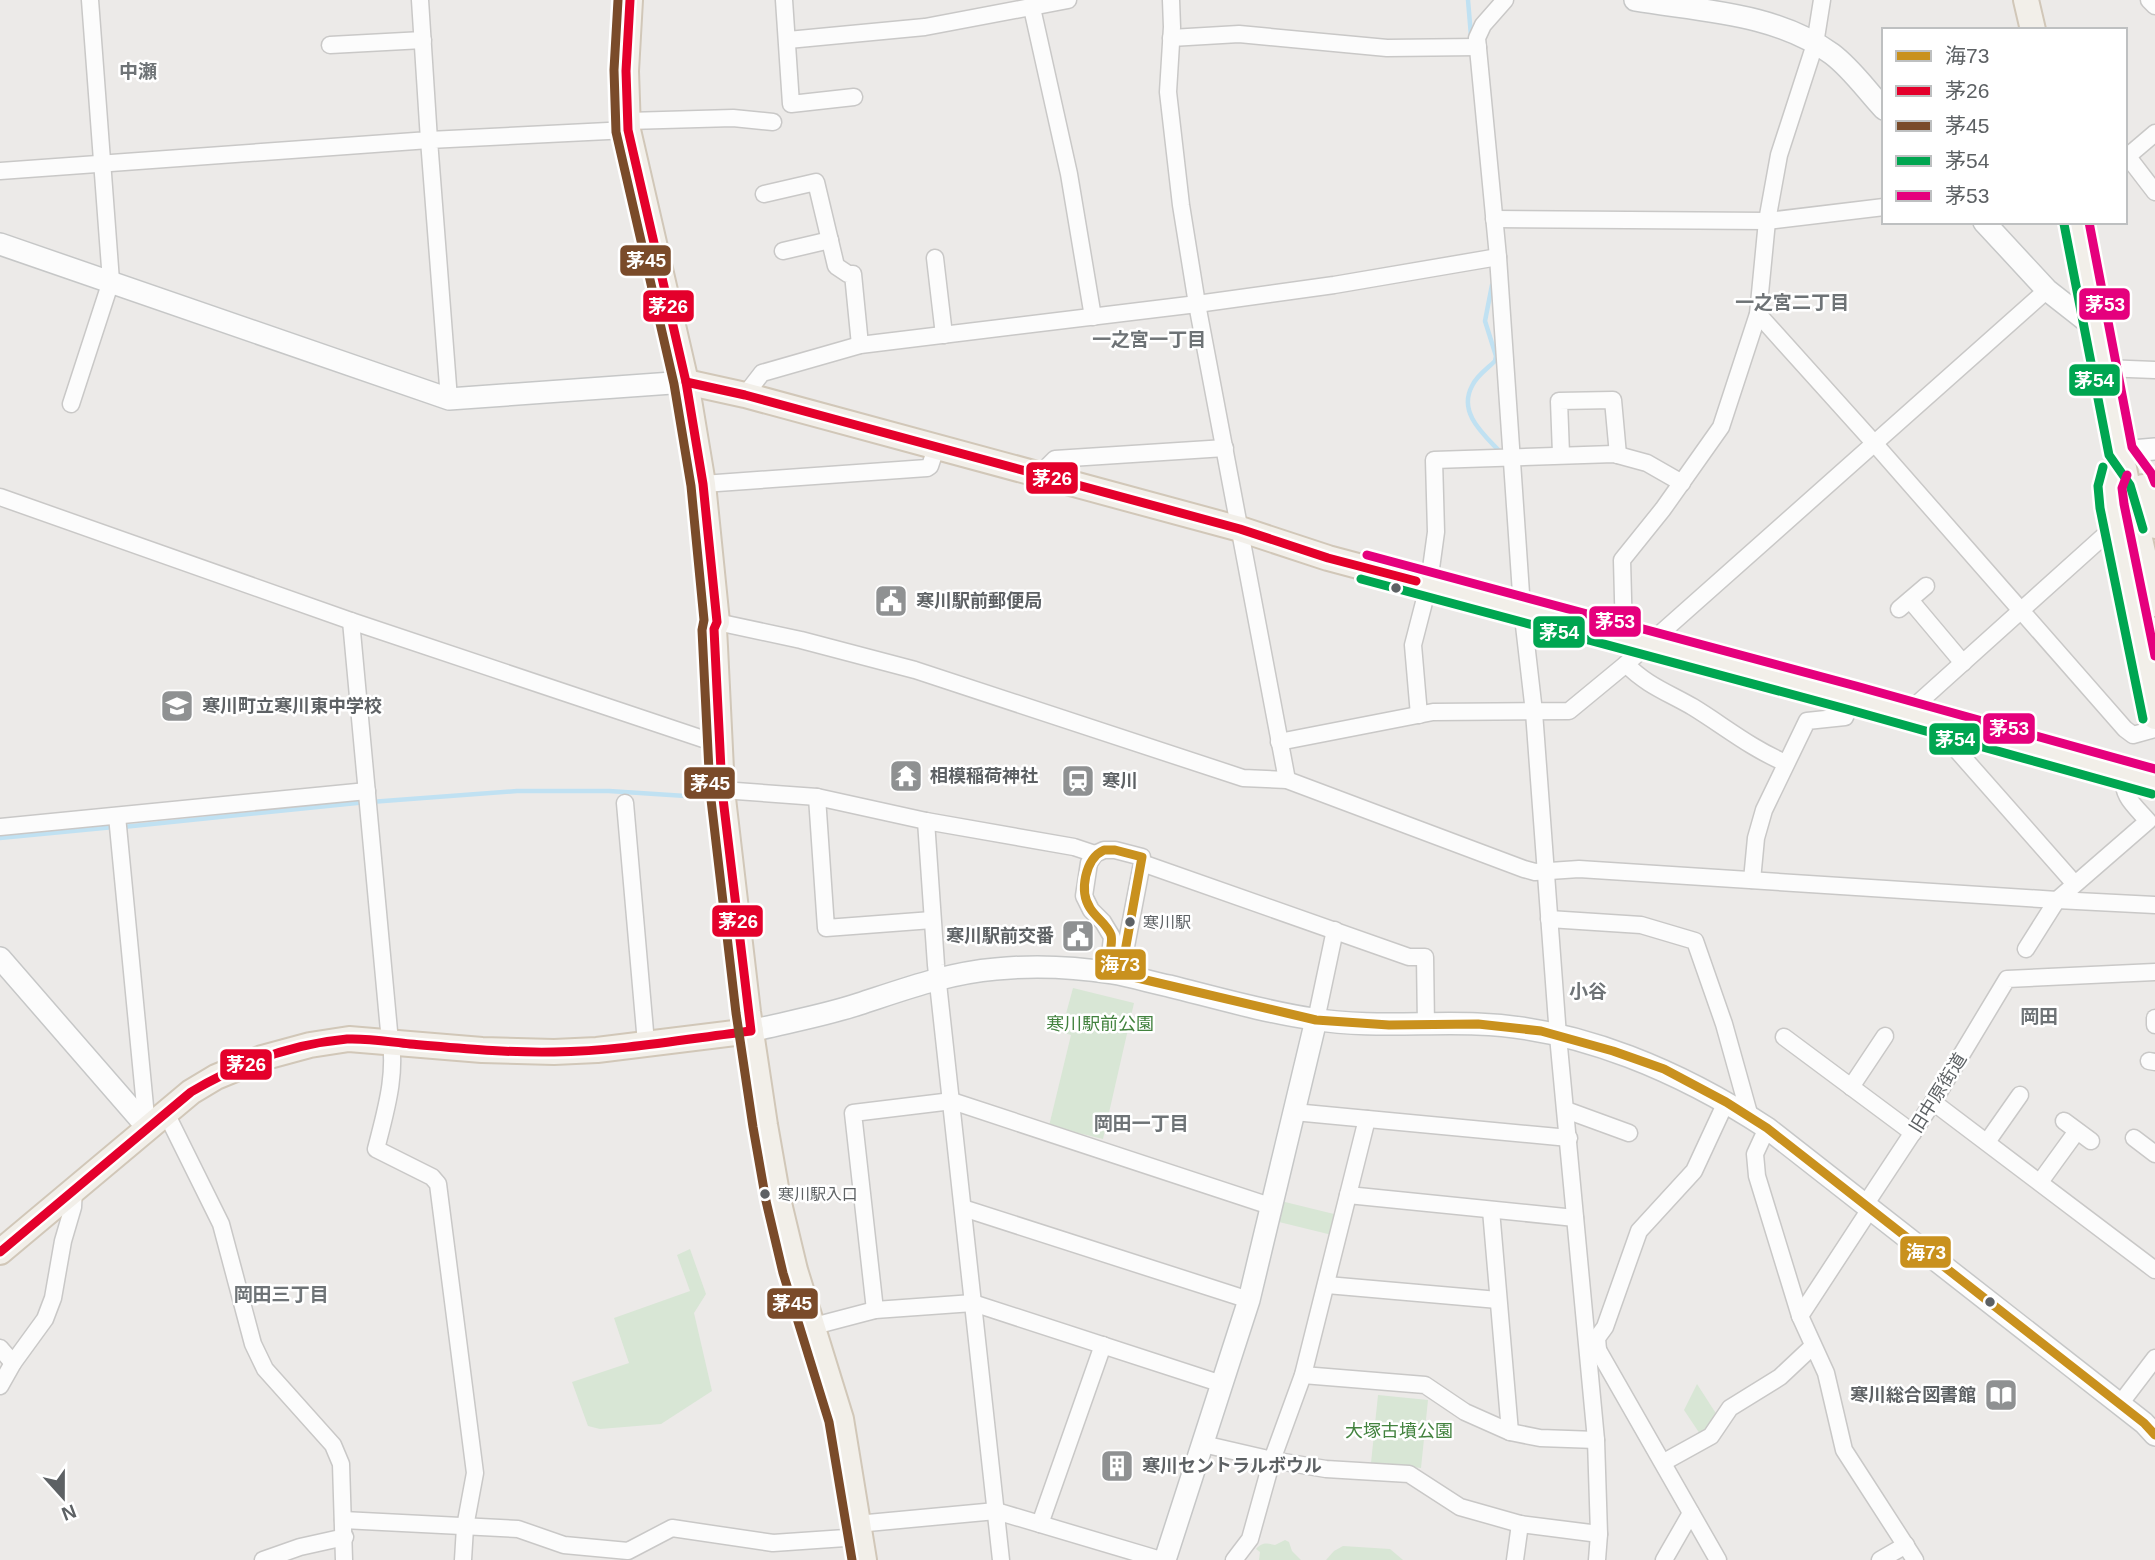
<svg xmlns="http://www.w3.org/2000/svg" width="2155" height="1560" font-family="Helvetica,'Noto Sans JP',sans-serif">
<style>
.green{fill:#d8e6d5}
.lines{fill:none;stroke-linecap:round;stroke-linejoin:round}
.stream{stroke:#c0e1f2;stroke-width:4.5}
.street-casing{stroke:#c9c8c7;stroke-width:19}
.secondary-casing{stroke:#c6c7c7;stroke-width:24}
.primary-casing{stroke:#d1c7b8;stroke-width:28}
.street{stroke:#fcfcfc;stroke-width:16}
.secondary{stroke:#fcfcfc;stroke-width:21}
.primary{stroke:#f2efe9;stroke-width:24}
.bus-1-casing{stroke:#fff;stroke-width:14}
.bus-2-casing{stroke:#fff;stroke-width:14}
.bus-3-casing{stroke:#fff;stroke-width:14}
.bus-4-casing{stroke:#fff;stroke-width:14}
.bus-5-casing{stroke:#fff;stroke-width:14}
.bus-1{stroke:#c9911e;stroke-width:9}
.bus-2{stroke:#e4002b;stroke-width:9}
.bus-3{stroke:#7a4b2a;stroke-width:9}
.bus-4{stroke:#00a651;stroke-width:9}
.bus-5{stroke:#e5007d;stroke-width:9}
.bus-dot{fill:#5d6164;stroke:#fff;stroke-width:2.5}
.labels{text-anchor:middle;dominant-baseline:central;stroke-width:5;stroke-linejoin:round;paint-order:stroke}
.bus-label{font-size:16px;fill:#5d6164;stroke:#fff;text-anchor:start}
.poi-label{font-size:18px;font-weight:bold;fill:#5d6164;stroke:#fff;text-anchor:start}
.park-label{font-size:18px;fill:#42823e;stroke:#fff}
.street-label{font-size:18px;fill:#5d6164;stroke:#fff}
.neighbourhood-label{font-size:19px;font-weight:bold;fill:#6e7376;stroke:#fff}
.line-badge{stroke:#fff;stroke-width:2.5}
.badge-label{font-size:19px;text-anchor:middle;font-weight:bold;fill:#fff}
</style>
<rect width="100%" height="100%" fill="#eceae8"/>
<g class="green">
<path d="M1073,988l61,15 -31,136 -54,-13 22,-91 -10,-3z"/>
<path d="M1281,1201l57,14 -6,20 -57,-14z"/>
<path d="M690,1249l16,45 -12,19 18,78 -51,33 -61,5 -12,-3 -16,-44 57,-19 -15,-45 76,-27 -13,-36z"/>
<path d="M1697,1384l20,31 -8,14 -9,5 -16,-24z"/>
<path d="M1378,1395l50,5 -7,68 -50,-5z"/>
<path d="M1285,1540l4,2 3,9 9,9h-42l1,-8 -4,-3c6,-7 11,-6 19,-4z"/>
<path d="M1343,1546l47,3 13,11h-77l8,-9z"/>
</g>
<g class="lines">
<g class="stream">
<path d="M1468,0l3,36"/>
<path d="M1492,285l-7,36 11,35 -1,5c-7,7 -19,15 -23,25 -15,28 14,50 30,68"/>
<path d="M123,827l234,-24 160,-12h92l92,6"/>
<path d="M0,838l114,-11"/>
</g>
<defs>
<g id="street">
<path d="M784,0l7,104 63,-7"/>
<path d="M1171,0l1,27 -4,65 13,113 16,99 90,476"/>
<path d="M1505,0l-22,25 -6,13 21,219 24,351 12,104 24,324 38,404 3,94 -2,26"/>
<path d="M2149,0l6,6"/>
<path d="M1032,8l37,166 24,143"/>
<path d="M1171,38l68,-4 148,14 91,-1"/>
<path d="M788,40l137,-13 143,-27"/>
<path d="M330,45l93,-5"/>
<path d="M628,121l105,-3 40,4"/>
<path d="M2125,153l30,39"/>
<path d="M2128,156l27,-23"/>
<path d="M0,171l429,-31 -9,-140"/>
<path d="M764,194l52,-12 20,84 12,8h5l7,71"/>
<path d="M1494,219l273,2 117,-14"/>
<path d="M783,251l47,-11"/>
<path d="M935,258l9,77"/>
<path d="M1758,314l117,130 250,285 8,6 22,-6"/>
<path d="M2104,368l51,2"/>
<path d="M745,395l17,-22 98,-28 337,-41 137,-19 164,-28"/>
<path d="M449,399l-20,-259 199,-10"/>
<path d="M71,404l40,-123 -21,-281"/>
<path d="M1561,454l-2,-53 54,-1 5,55"/>
<path d="M1039,475l16,-16 170,-11"/>
<path d="M703,484l224,-16 3,-2 6,-18"/>
<path d="M0,497l351,124 370,124"/>
<path d="M1910,600l53,63"/>
<path d="M1899,609l27,-23"/>
<path d="M351,621l38,410c9,40 -3,79 -13,118l56,28 6,7 37,289 -10,54 -2,33"/>
<path d="M717,622l84,18 114,30 328,108 44,2 237,89 11,3 44,-3 478,31 98,5"/>
<path d="M1624,636l-2,-76 41,-51 58,-82 37,-113 9,-93 12,-66 36,-111 7,-44"/>
<path d="M1626,664c20,21 43,29 67,43 31,19 59,42 93,56"/>
<path d="M1907,713l209,-188"/>
<path d="M1419,715l-6,-70 16,-62 7,-51 -2,-72 180,-6 33,9 35,20"/>
<path d="M1959,729l-5,18 120,136"/>
<path d="M1279,742l154,-30 136,-1 57,-47 421,-374"/>
<path d="M722,790l95,7 109,24 10,144 65,595"/>
<path d="M817,797l9,131 106,-8"/>
<path d="M625,803l21,240"/>
<path d="M117,816l30,311"/>
<path d="M926,821l148,26 21,7"/>
<path d="M0,827l367,-36"/>
<path d="M1104,850h11l27,7v6l-18,94 -8,16 -6,-18 2,-18 -9,-15 -12,-12 -7,-14 5,-33 6,-9z"/>
<path d="M1142,863l267,94h16l1,68"/>
<path d="M1752,880l4,-42 8,-28 43,-89 38,-4 8,-19"/>
<path d="M1549,919l92,6 54,16 29,83 26,93"/>
<path d="M2026,949l31,-49 91,-79c-15,-17 -26,-24 -25,-47"/>
<path d="M2155,1018v7"/>
<path d="M1316,1020l19,-90"/>
<path d="M1784,1037l129,96"/>
<path d="M2149,1061l6,1"/>
<path d="M1851,1087l34,-51"/>
<path d="M1933,1102l222,168"/>
<path d="M1566,1110l63,23"/>
<path d="M165,1111l56,113 32,120 12,25 68,76 8,19 3,96"/>
<path d="M1294,1112l275,26"/>
<path d="M2064,1121l27,20"/>
<path d="M1767,1128l-12,26 2,22 43,140 26,57 18,77 71,110"/>
<path d="M2134,1138l21,16"/>
<path d="M1987,1142l33,-47"/>
<path d="M2040,1182l37,-51"/>
<path d="M1348,1195l19,-76"/>
<path d="M1865,1205l68,-103 74,-123 148,-7"/>
<path d="M963,1208l286,92"/>
<path d="M1491,1210l19,222"/>
<path d="M1327,1285l171,15"/>
<path d="M875,1310l-22,-197 99,-12 318,105"/>
<path d="M1800,1316l70,-107"/>
<path d="M814,1326l61,-16 98,-7 249,81"/>
<path d="M0,1348l13,15"/>
<path d="M1598,1350l-1,-12 8,-11 34,-96 55,-60 32,-69"/>
<path d="M1590,1351l8,-1 120,210"/>
<path d="M1303,1375l122,10 40,27 45,20 30,6 56,2"/>
<path d="M0,1386l13,-23 32,-44 8,-21 10,-57 10,-34 1,-19"/>
<path d="M2120,1404l35,-46"/>
<path d="M1203,1444l69,16 31,-85 45,-180 227,23"/>
<path d="M1664,1462l47,-26 19,-28 50,-31 33,-31"/>
<path d="M343,1520l175,9 46,16 64,6 44,-23 101,15 87,-6"/>
<path d="M857,1524l139,-13 165,49"/>
<path d="M1040,1524l63,-179"/>
<path d="M263,1560l37,-13 45,-10"/>
<path d="M1234,1560l16,-21 22,-79 54,9 83,5 51,33 60,17 79,10"/>
<path d="M1515,1560l5,-36"/>
<path d="M1664,1560l27,-47"/>
<path d="M1880,1560l26,-15"/>
</g>
<g id="secondary">
<path d="M1635,0c66,11 141,13 197,54 20,15 35,37 52,55"/>
<path d="M1984,222l63,68 51,40"/>
<path d="M0,244l449,155 237,-17"/>
<path d="M2121,452l34,-3"/>
<path d="M0,958l147,169"/>
<path d="M751,1031c36,-9 72,-15 108,-27 46,-15 89,-31 137,-35 39,-4 78,-2 116,4 19,3 38,9 57,13 48,12 96,26 144,33 54,9 110,3 164,5 102,3 206,49 290,104l377,295 11,12"/>
<path d="M1165,1560l84,-260 67,-280"/>
</g>
<g id="primary">
<path d="M630,0l-4,71 2,59 58,252 17,102 14,138 -3,7 1,18 7,143 26,222 17,113 13,74 17,71 46,149 23,141"/>
<path d="M2026,0l7,30"/>
<path d="M2076,222l51,261 28,121"/>
<path d="M686,382l59,13 495,134 88,29 525,140 302,84"/>
<path d="M2120,454l-10,33 2,19 43,211"/>
<path d="M2143,487l12,39"/>
<path d="M0,1252l191,-160 25,-15 46,-19 48,-13 39,-6 133,11 72,2 43,-2 154,-19"/>
</g>
</defs>
<use href="#street" class="street-casing"/>
<use href="#secondary" class="secondary-casing"/>
<use href="#primary" class="primary-casing"/>
<use href="#street" class="street"/>
<use href="#secondary" class="secondary"/>
<use href="#primary" class="primary"/>
<defs>
<g id="bus-1">
<path d="M1104,850h11l27,7 -18,100 -8,16c-2,-5 -4,-11 -5,-16 -2,-7 2,-15 0,-22 -4,-11 -15,-17 -21,-27 -11,-17 -5,-49 14,-58z"/>
<path d="M1116,973l200,47 73,5 89,-1 63,7 72,20 51,18 62,33 41,26 377,295 11,12"/>
</g>
<g id="bus-2">
<path d="M686,382l59,13 495,134 88,29 88,23"/>
<path d="M0,1252l191,-160c47,-28 101,-48 156,-53 20,-1 43,3 63,5 48,4 96,9 144,8 66,-1 132,-13 197,-21l-29,-241 -8,-161 3,-7 -14,-138 -17,-102 -58,-252 -2,-59 4,-71"/>
</g>
<path id="bus-3" d="M618,0l-4,70 2,62 58,252 17,102 13,134 -2,10 8,161 26,222 17,114 13,74 17,72 46,149 23,138"/>
<g id="bus-4">
<path d="M2064,224l45,231 21,30 13,44"/>
<path d="M2103,467l-5,19 2,22 43,211"/>
<path d="M1361,579l489,131 302,84"/>
</g>
<g id="bus-5">
<path d="M2089,222l43,225 19,26 4,10"/>
<path d="M2127,475l-5,13 2,16 31,152"/>
<path d="M1367,555l489,131 299,83"/>
</g>
</defs>
<use href="#bus-1" class="bus-1-casing"/>
<use href="#bus-2" class="bus-2-casing"/>
<use href="#bus-3" class="bus-3-casing"/>
<use href="#bus-4" class="bus-4-casing"/>
<use href="#bus-5" class="bus-5-casing"/>
<use href="#bus-1" class="bus-1"/>
<use href="#bus-2" class="bus-2"/>
<use href="#bus-3" class="bus-3"/>
<use href="#bus-4" class="bus-4"/>
<use href="#bus-5" class="bus-5"/>
</g>
<defs>
<symbol id="civic-square" viewBox="-11 -11 22 22"><rect x="-9" y="-9" width="18" height="18" rx="4" fill="#8f9192" stroke="#fff"/><path d="M-.6-6.5H3V-4.5H.6V-3L4-1V1h2V6H-6V1h2V-1L-.6-3ZM-1.2 2.5V6h2.4V2.5Z" fill="#fff"/></symbol>
<symbol id="school-square" viewBox="-11 -11 22 22"><rect x="-9" y="-9" width="18" height="18" rx="4" fill="#8f9192" stroke="#fff"/><path d="M0-5L7-2L0 1L-7-2ZM-4 1L0 2.5L4 1V4Q0 6-4 4Z" fill="#fff"/></symbol>
<symbol id="temple-square" viewBox="-11 -11 22 22"><rect x="-9" y="-9" width="18" height="18" rx="4" fill="#8f9192" stroke="#fff"/><path d="M0-6L5-2H3V0L6.5 2.5H4V6H1.5V3h-3V6H-4V2.5H-6.5L-3 0V-2H-5Z" fill="#fff"/></symbol>
<symbol id="station-square" viewBox="-11 -11 22 22"><rect x="-9" y="-9" width="18" height="18" rx="4" fill="#8f9192" stroke="#fff"/><path d="M-3-6H3Q5-6 5-4V2Q5 4 3 4L4.5 6H3L1.5 4h-3L-3 6H-4.5L-3 4Q-5 4-5 2V-4Q-5-6-3-6ZM-3.5-4v3h7v-3ZM-3.5 1v1.5H-2V1ZM2 1v1.5H3.5V1Z" fill="#fff"/></symbol>
<symbol id="library-square" viewBox="-11 -11 22 22"><rect x="-9" y="-9" width="18" height="18" rx="4" fill="#8f9192" stroke="#fff"/><path d="M-6-4Q-3-5.5-.7-3.5V5Q-3 3-6 4ZM6-4Q3-5.5 .7-3.5V5Q3 3 6 4Z" fill="#fff"/></symbol>
<symbol id="building-square" viewBox="-11 -11 22 22"><rect x="-9" y="-9" width="18" height="18" rx="4" fill="#8f9192" stroke="#fff"/><path d="M-4-6H4V6H1V3H-1V6H-4ZM-2.5-4.3h1.7v1.8h-1.7ZM.8-4.3h1.7v1.8H.8ZM-2.5-1h1.7V.8h-1.7ZM.8-1h1.7V.8H.8Z" fill="#fff"/></symbol>
</defs>
<g fill-rule="evenodd">
<use href="#civic-square" x="872" y="582" width="38" height="38"/>
<use href="#school-square" x="158" y="687" width="38" height="38"/>
<use href="#temple-square" x="887" y="757" width="38" height="38"/>
<use href="#station-square" x="1059" y="762" width="38" height="38"/>
<use href="#civic-square" x="1059" y="917" width="38" height="38"/>
<use href="#library-square" x="1982" y="1376" width="38" height="38"/>
<use href="#building-square" x="1098" y="1447" width="38" height="38"/>
</g>
<g class="bus-dot">
<circle cx="1396" cy="588" r="6"/>
<circle cx="1130" cy="922" r="6"/>
<circle cx="765" cy="1194" r="6"/>
<circle cx="1990" cy="1302" r="6"/>
</g>
<g class="labels">
<g class="bus-label">
<text x="1143" y="922">寒川駅</text>
<text x="778" y="1194">寒川駅入口</text>
</g>
<g class="poi-label">
<text x="916" y="601">寒川駅前郵便局</text>
<text x="202" y="706">寒川町立寒川東中学校</text>
<text x="930" y="776">相模稲荷神社</text>
<text x="1102" y="781">寒川</text>
<text x="1054" y="936" text-anchor="end">寒川駅前交番</text>
<text x="1976" y="1395" text-anchor="end">寒川総合図書館</text>
<text x="1142" y="1466">寒川セントラルボウル</text>
</g>
<g class="park-label">
<text x="1100" y="1024">寒川駅前公園</text>
<text x="1399" y="1431">大塚古墳公園</text>
</g>
<g class="street-label">
<text transform="translate(1938 1093) rotate(-58)">旧中原街道</text>
</g>
<g class="neighbourhood-label">
<text x="138" y="71">中瀬</text>
<text x="1792" y="302">一之宮二丁目</text>
<text x="1149" y="339">一之宮一丁目</text>
<text x="1588" y="991">小谷</text>
<text x="2039" y="1016">岡田</text>
<text x="1141" y="1123">岡田一丁目</text>
<text x="281" y="1294">岡田三丁目</text>
</g>
</g>
<g class="line-badge">
<rect x="619" y="244" width="53" height="33" rx="7" fill="#7a4b2a"/>
<rect x="2078" y="287" width="53" height="34" rx="7" fill="#e5007d"/>
<rect x="642" y="289" width="53" height="34" rx="7" fill="#e4002b"/>
<rect x="2068" y="363" width="53" height="34" rx="7" fill="#00a651"/>
<rect x="1025" y="461" width="54" height="34" rx="7" fill="#e4002b"/>
<rect x="1588" y="605" width="54" height="33" rx="7" fill="#e5007d"/>
<rect x="1532" y="615" width="54" height="34" rx="7" fill="#00a651"/>
<rect x="1982" y="712" width="54" height="33" rx="7" fill="#e5007d"/>
<rect x="1928" y="722" width="53" height="34" rx="7" fill="#00a651"/>
<rect x="683" y="766" width="53" height="34" rx="7" fill="#7a4b2a"/>
<rect x="711" y="904" width="53" height="34" rx="7" fill="#e4002b"/>
<rect x="1094" y="948" width="53" height="33" rx="7" fill="#c9911e"/>
<rect x="219" y="1048" width="54" height="33" rx="7" fill="#e4002b"/>
<rect x="1899" y="1235" width="53" height="34" rx="7" fill="#c9911e"/>
<rect x="766" y="1287" width="53" height="33" rx="7" fill="#7a4b2a"/>
</g>
<g class="badge-label">
<text x="646" y="267">茅45</text>
<text x="2105" y="311">茅53</text>
<text x="668" y="313">茅26</text>
<text x="2094" y="387">茅54</text>
<text x="1052" y="485">茅26</text>
<text x="1615" y="628">茅53</text>
<text x="1559" y="639">茅54</text>
<text x="2009" y="735">茅53</text>
<text x="1955" y="746">茅54</text>
<text x="710" y="790">茅45</text>
<text x="738" y="928">茅26</text>
<text x="1120" y="971">海73</text>
<text x="246" y="1071">茅26</text>
<text x="1926" y="1259">海73</text>
<text x="792" y="1310">茅45</text>
</g>
<rect x="1882" y="28" width="245" height="196" fill="#ffffff" stroke="#bec0c1" stroke-width="2"/>
<rect x="1896" y="51" width="35" height="10" fill="#c9911e" stroke="#bec0c1" stroke-width="2"/>
<text x="1945" y="63" font-size="21" fill="#5d6164">海73</text>
<rect x="1896" y="86" width="35" height="10" fill="#e4002b" stroke="#bec0c1" stroke-width="2"/>
<text x="1945" y="98" font-size="21" fill="#5d6164">茅26</text>
<rect x="1896" y="121" width="35" height="10" fill="#7a4b2a" stroke="#bec0c1" stroke-width="2"/>
<text x="1945" y="133" font-size="21" fill="#5d6164">茅45</text>
<rect x="1896" y="156" width="35" height="10" fill="#00a651" stroke="#bec0c1" stroke-width="2"/>
<text x="1945" y="168" font-size="21" fill="#5d6164">茅54</text>
<rect x="1896" y="191" width="35" height="10" fill="#e5007d" stroke="#bec0c1" stroke-width="2"/>
<text x="1945" y="203" font-size="21" fill="#5d6164">茅53</text>
<g transform="translate(63 1497) rotate(159)" stroke="#ffffff" stroke-width="5" paint-order="stroke">
<path d="M0-5L12 26L0 18L-12 26Z" fill="#5d6164"/>
<text y="-10" font-size="19" font-weight="bold" text-anchor="middle" fill="#5d6164">N</text>
</g>
</svg>
